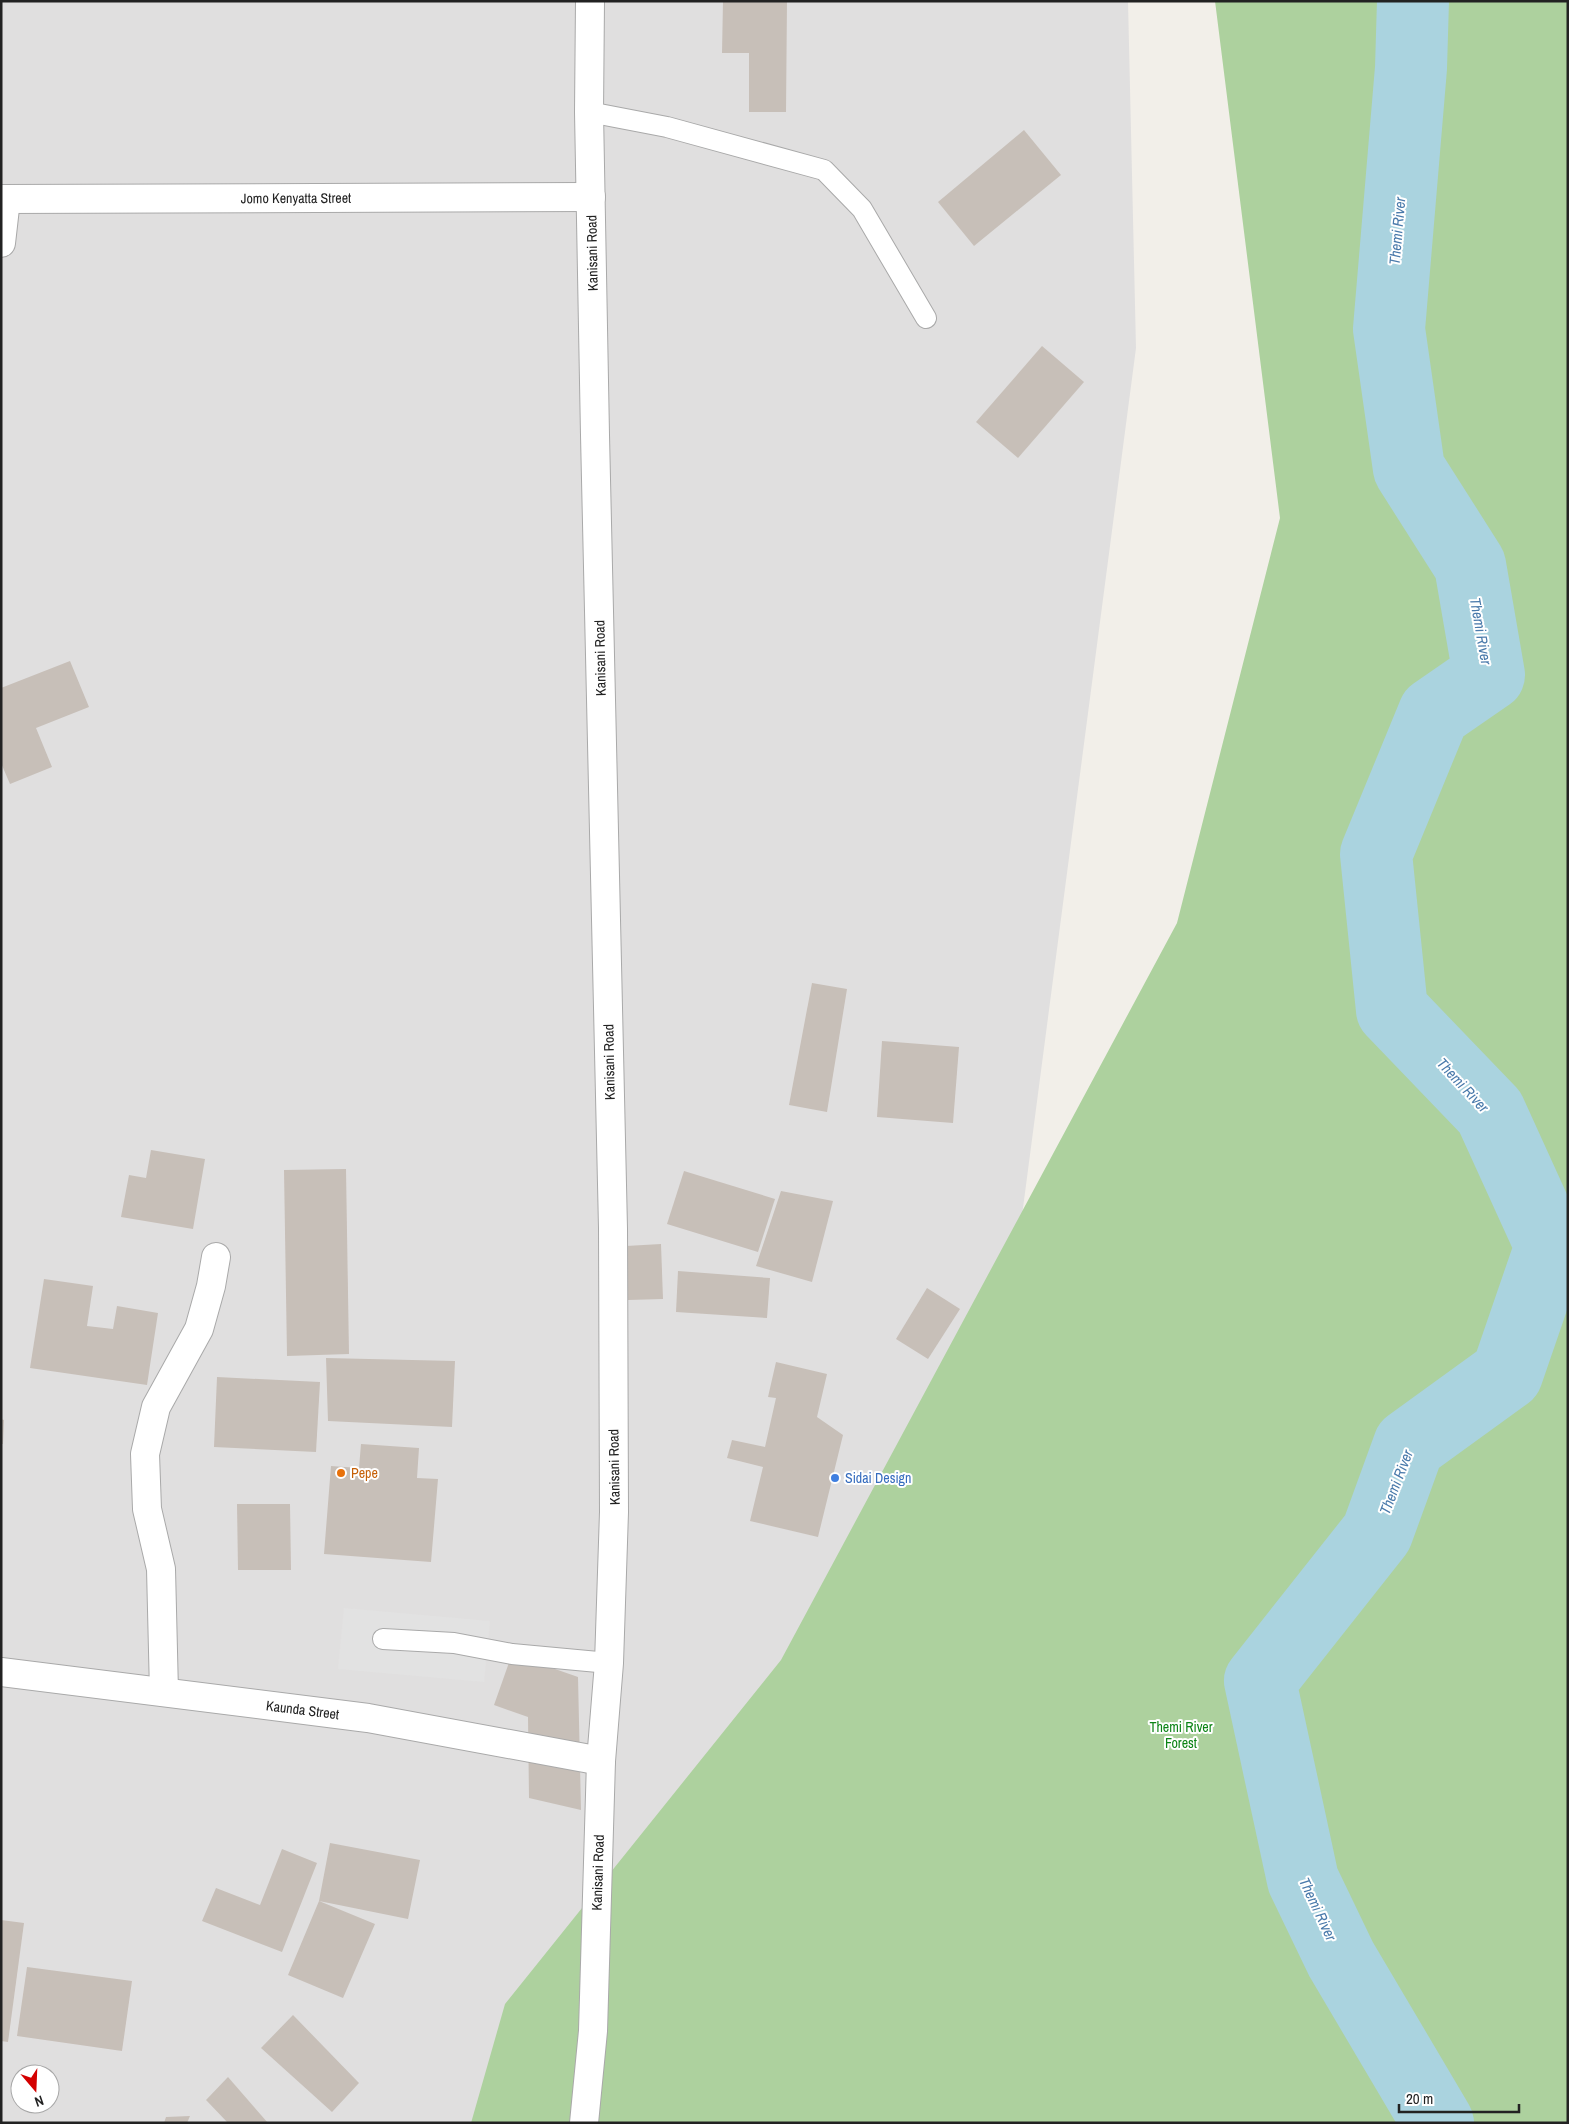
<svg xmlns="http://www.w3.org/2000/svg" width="1569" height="2124" font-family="'Archivo Narrow',sans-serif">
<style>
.residential{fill:#e0dfdf;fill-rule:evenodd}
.forest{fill:#add19e}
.parking{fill:#e2e2e2}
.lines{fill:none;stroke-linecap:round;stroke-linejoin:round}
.river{stroke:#aad3df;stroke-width:72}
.building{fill:#c7bfb8}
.service-casing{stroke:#a9a9a9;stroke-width:22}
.minor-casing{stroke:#a9a9a9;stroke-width:30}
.service{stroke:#fff;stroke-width:20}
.minor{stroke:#fff;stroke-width:28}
.food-dot{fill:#e8710a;stroke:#fff;stroke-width:2}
.shop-dot{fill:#3f7fe0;stroke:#fff;stroke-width:2}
.labels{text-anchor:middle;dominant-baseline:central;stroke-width:4;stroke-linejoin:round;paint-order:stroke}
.street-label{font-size:14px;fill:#222;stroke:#fff}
.food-label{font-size:14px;fill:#c56008;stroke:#fff;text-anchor:start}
.shop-label{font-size:14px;fill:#366cbe;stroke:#fff;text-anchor:start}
.park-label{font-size:14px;fill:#0c8416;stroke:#fff}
.water-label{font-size:15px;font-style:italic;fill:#4a7aab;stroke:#fff}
</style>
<rect width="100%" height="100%" fill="#f2efe9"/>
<path class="residential" d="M1,1h1127l8,347 -210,1598 -51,177h-874zM20,2074h30v30h-30z"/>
<path class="forest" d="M1215,1h353v2122h-1097l34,-119 276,-344 396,-737 103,-405z"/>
<path class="parking" d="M344,1608l146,13 -6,61 -146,-13z"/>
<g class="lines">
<path class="river" d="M1413,1l-2,67 -22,261 20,140 61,96 19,110 -55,38 -58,141 16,156 98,102 61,134 -44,128 -98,71 -32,88 -117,148 43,199 38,79 97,164"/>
</g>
<g class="building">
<path d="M723,1h64l-1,111h-37v-59h-27z"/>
<path d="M1024,130l37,45 -87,71 -36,-44z"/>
<path d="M1042,346l42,36 -66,76 -42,-36z"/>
<path d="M70,661l19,46 -53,21 16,39 -42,17 -9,-21v-75z"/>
<path d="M812,983l35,6 -20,123 -38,-7z"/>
<path d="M882,1041l77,6 -6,76 -76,-6z"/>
<path d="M151,1150l54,9 -12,70 -72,-12 8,-42 17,3z"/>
<path d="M346,1169l3,185 -62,2 -3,-186z"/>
<path d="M684,1171l91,28 -17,53 -91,-28z"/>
<path d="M781,1191l52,10 -21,81 -56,-16z"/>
<path d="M661,1244l2,55 -35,1 -2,-54z"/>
<path d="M678,1271l92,7 -3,40 -91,-6z"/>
<path d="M44,1279l49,7 -6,40 26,3 4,-23 41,7 -11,72 -117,-17z"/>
<path d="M927,1288l33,21 -32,50 -32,-20z"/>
<path d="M326,1358l129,3 -3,66 -124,-6z"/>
<path d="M776,1362l51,12 -10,43 26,18 -25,102 -68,-16 13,-54 -36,-9 5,-18 33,7 11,-49 -8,-1z"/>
<path d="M217,1377l103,5 -4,70 -102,-5z"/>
<path d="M1,1419l3,1 -1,24h-2z"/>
<path d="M361,1444l58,4 -2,30 21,1 -7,83 -107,-8 7,-88 28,2z"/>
<path d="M237,1504h53l1,66h-53z"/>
<path d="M512,1654l66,23 3,133 -52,-12 -1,-81 -34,-12z"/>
<path d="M330,1843l90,17 -12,59 -89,-18 56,23 -32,74 -55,-23 31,-74z"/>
<path d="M282,1849l35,14 -35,89 -80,-31 14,-33 44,17z"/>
<path d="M1,1920l23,3 -16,119 -7,-1z"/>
<path d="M27,1967l105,14 -10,70 -105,-15z"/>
<path d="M293,2015l66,68 -27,29 -71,-64z"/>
<path d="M228,2077l40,46h-40l-22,-23z"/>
<path d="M190,2116l-3,7h-23l2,-6z"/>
</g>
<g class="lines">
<defs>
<g id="service">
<path d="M589,112l78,15 157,43 38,39 64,109"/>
<path d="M383,1639l71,4 58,11 97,9"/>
</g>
<g id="minor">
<path id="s1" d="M1,199l590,-2"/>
<path d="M1,243l5,-44"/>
<path id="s2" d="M1,1672l367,46 233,43"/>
<path d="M164,1692l-3,-123 -14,-60 -2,-55 11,-47 43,-78 12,-43 5,-29"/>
<path id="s3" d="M584,2123l9,-92 8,-270 8,-98 5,-151 -1,-284 -18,-793 -6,-323 1,-111"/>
</g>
</defs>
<use href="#service" class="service-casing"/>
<use href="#minor" class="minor-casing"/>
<use href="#service" class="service"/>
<use href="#minor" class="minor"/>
</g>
<circle class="food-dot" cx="341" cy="1473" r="5"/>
<circle class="shop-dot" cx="835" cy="1478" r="5"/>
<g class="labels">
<g class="street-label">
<text stroke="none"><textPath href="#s1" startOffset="295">Jomo Kenyatta Street</textPath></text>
<text transform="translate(592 253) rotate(-91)">Kanisani Road</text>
<text transform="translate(600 658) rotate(-91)">Kanisani Road</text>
<text transform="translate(609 1062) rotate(-91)">Kanisani Road</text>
<text transform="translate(614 1467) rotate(-91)">Kanisani Road</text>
<text stroke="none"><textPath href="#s2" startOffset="304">Kaunda Street</textPath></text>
<text stroke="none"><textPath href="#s3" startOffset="251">Kanisani Road</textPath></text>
</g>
<g class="food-label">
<text x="351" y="1473">Pepe</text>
</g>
<g class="shop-label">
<text x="845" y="1478">Sidai Design</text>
</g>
<g class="park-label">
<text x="1181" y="1727">Themi River<tspan x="1181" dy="16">Forest</tspan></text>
</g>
<g class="water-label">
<text transform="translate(1397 231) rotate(-85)">Themi River</text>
<text transform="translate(1481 631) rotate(80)">Themi River</text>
<text transform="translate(1463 1085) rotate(47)">Themi River</text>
<text transform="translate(1396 1482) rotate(-69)">Themi River</text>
<text transform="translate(1318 1909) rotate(65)">Themi River</text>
</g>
</g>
<rect width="1569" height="2124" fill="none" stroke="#222222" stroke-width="5"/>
<g transform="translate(35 2089) rotate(161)"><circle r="24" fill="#ffffff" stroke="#a7a7a7"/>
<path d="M0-4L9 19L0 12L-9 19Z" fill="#d40000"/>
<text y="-8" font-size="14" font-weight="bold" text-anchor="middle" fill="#222222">N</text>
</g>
<path d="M1399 2104v8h120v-8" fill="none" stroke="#222222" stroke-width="2.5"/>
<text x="1406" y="2104" font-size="15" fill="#222222" stroke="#ffffff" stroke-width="4" paint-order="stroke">20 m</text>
</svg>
